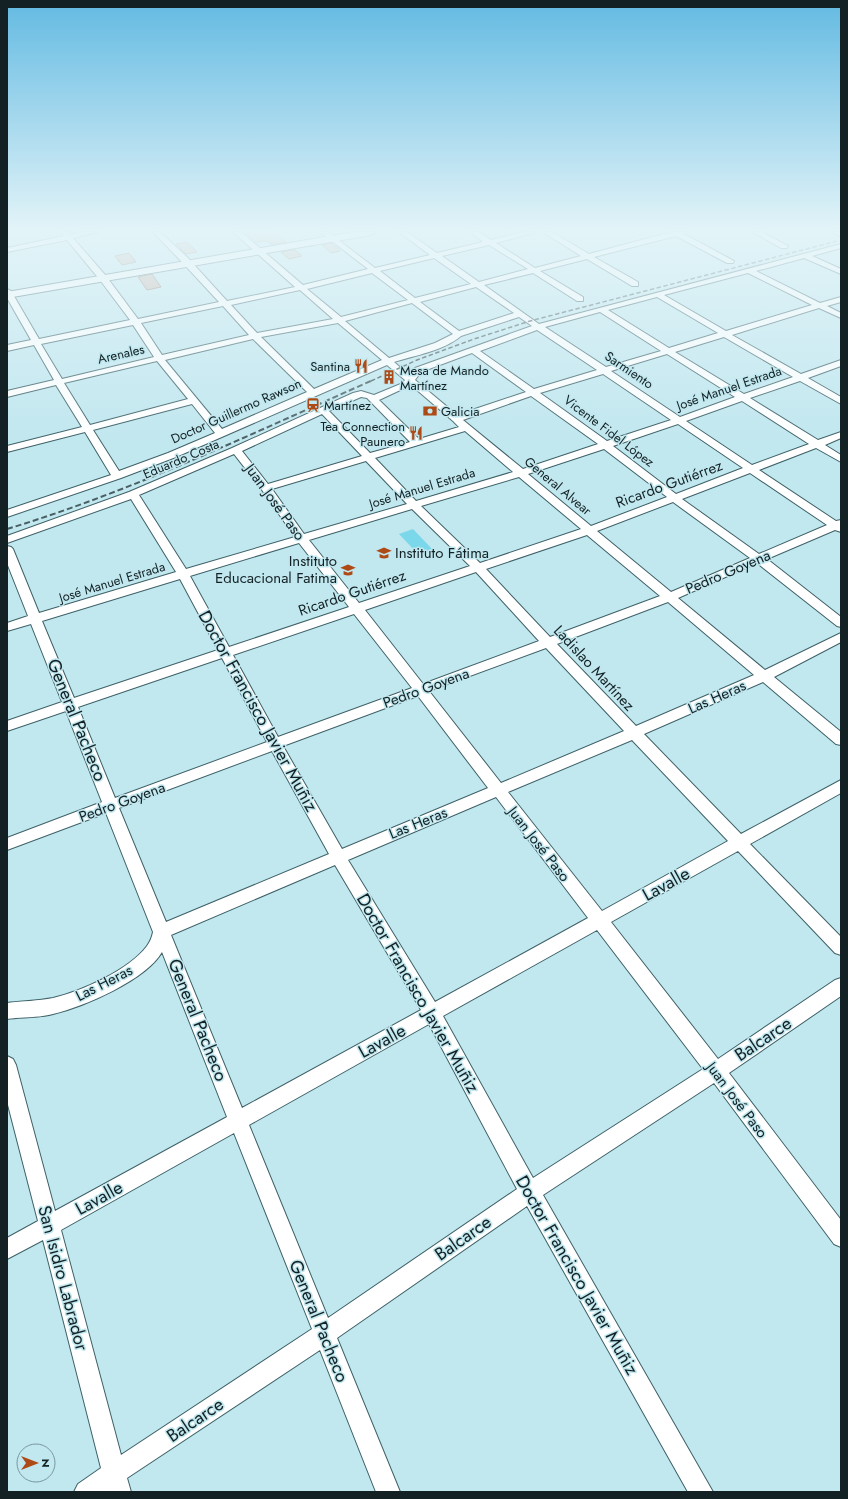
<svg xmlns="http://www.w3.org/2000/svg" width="848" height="1499" font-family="Jost,sans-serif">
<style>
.green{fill:#7bd8ea}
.building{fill:#cdada0;stroke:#8e7266}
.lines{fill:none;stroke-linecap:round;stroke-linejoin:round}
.minor-casing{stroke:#3e6167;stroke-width:2}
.major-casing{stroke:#3e6167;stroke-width:2}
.minor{fill:#fff;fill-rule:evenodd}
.major{fill:#fff;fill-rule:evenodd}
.rail-far1{stroke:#495f63;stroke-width:1.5;stroke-dasharray:4.5 2.5;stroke-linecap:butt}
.rail{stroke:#495f63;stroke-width:2;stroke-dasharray:6 3;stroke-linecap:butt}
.labels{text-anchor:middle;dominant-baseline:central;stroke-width:3;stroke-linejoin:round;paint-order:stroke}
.far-street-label{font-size:13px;fill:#132124;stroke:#c1e7ef}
.far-poi-label{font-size:13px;fill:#132124;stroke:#c1e7ef;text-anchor:start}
.street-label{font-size:15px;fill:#132124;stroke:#c1e7ef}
.poi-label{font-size:15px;fill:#132124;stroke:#c1e7ef;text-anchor:start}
.near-street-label{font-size:18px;fill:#132124;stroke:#c1e7ef}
</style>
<rect width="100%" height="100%" fill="#c1e7ef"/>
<path class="green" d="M413,529l20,21 -14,5 -20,-21z"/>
<g class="building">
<path d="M244,232h30l12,10 -14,3 -5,-4 -11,1z"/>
<path d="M187,242l10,10 -11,2 -10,-10z"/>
<path d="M331,243l6,5 3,3 -9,2 -9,-8z"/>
<path d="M295,250l7,6 -13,3 -8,-7z"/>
<path d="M129,253l7,9 -14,3 -7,-9z"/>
<path d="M152,274l9,13 -14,3 -9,-13z"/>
</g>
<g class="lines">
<defs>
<g id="minor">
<path d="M61,232h7l2,3 12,-3h15l-24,6 33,38 32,43 81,-17 -38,-41 -28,-29h7l27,25 40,44 68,-14 -62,-55h8l62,53 65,-16 -48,-37h8l47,36 55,-13 -31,-23h8l30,21 46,-11 -13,-10h9l12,8 32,-8h13l-40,11 39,25 46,-12 -38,-24h9l37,22 82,-22h16l-3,2 50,27 -1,2h-6l-51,-27 -82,21 44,25v4h-6l-45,-27 -47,12 43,26v4h-6l-44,-28 -49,12 55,39 302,-80v4l-29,8 29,13v5l-37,-16 -48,13 64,32 21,-6v5l-14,4 14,7v5l-22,-10 -87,27 69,39 40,-14v6l-33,12 33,19v7l-41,-23 -50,17 68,42 23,-8v6l-16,7 16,10v7l-25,-14 -57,22 77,51 5,-1v12l-6,-2 -68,29 74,58v10l-4,-1 -80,-63 -79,35 87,72 76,-37v9l-67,35 67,55v13l-5,-1 -73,-62 -119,52 97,100 100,-54v13l-91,51 91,93v18l-6,-2 -97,-102 -127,71 107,137 117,-79 6,-2v18l-112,77 112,147v27l-7,-3 -120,-161 -171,112 170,297h-25l-161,-286 -190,132 63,154h-24l-56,-142 -193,128 4,14h-57l4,-8 23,-16 -58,-228 -36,19v-21l31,-17 -31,-120v-45l6,3 3,6 39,146 172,-94 -65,-165c-16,28 -79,55 -109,62 -15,4 -31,3 -46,5v-16c15,-2 31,-2 46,-5 29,-7 76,-28 94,-52 3,-4 5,-9 6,-14l-47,-119 -99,37v-12l95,-36 -36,-91 -59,20v-10l55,-19 -31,-78 -24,7v-8l21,-7 -21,-53v-17l4,1 2,2 26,64 137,-41 -45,-73 -124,44v-7l122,-44 103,-44 121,-55 8,-2 13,4 29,-12 2,-3 -18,-15 -211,92 -55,21 -114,39v-7l104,-35 -26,-43 -78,20v-6l75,-19 -26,-42 -49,12v-6l47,-11 -20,-35 -27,6v-6l24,-5 -24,-42v-9l4,2 28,48 91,-19 -30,-40 -33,-40 -60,12v-4l57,-12zM489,245l39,24 -49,13 -37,-26zM434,258l37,26 -56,14 -35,-27zM372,273l36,27 -67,17 -34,-28zM748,273l64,32 -86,26 -62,-36zM476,287l38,26 -55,18 -39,-29zM300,290l33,29 -76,14 -26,-28zM657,297l61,36 -49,15 -61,-38zM412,303l41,31 -18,9 -46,15 -44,-37zM223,306l26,29 -87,20 -21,-32zM600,312l61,39 -55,16 -61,-40zM519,317l13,9 -117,42 -6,7 -15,-13c22,-7 49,-11 67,-26zM338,323l44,37 -68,29 -53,-52zM133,325l21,32 -92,22 -21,-35zM537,330l60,40 -63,19 -54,-38zM724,337l69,40 -49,17 -69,-42zM253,339l54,53 -85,37 -57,-69zM472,353l54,39 -69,23 -42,-35 6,-8zM667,354l68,43 -55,20 -69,-46zM157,361l31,38 -98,26 -26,-42zM603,374l68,46 -64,21 -67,-48zM411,385l42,36 6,6 -40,12 -40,-39zM531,396l67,48 -75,25 -60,-49zM361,397l6,1 43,44 -40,11 -41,-42zM742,401l67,43 -57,21 -66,-44zM192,404l23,29 -47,20 -49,18 -26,-41zM322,414l40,42 -94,28 -26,-33zM678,424l65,44 -67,26 -63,-48zM465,431l48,41 -97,29 -41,-43zM604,449l63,48 -76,29 -63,-52zM234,454l28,36 33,47 -109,32 -47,-74zM366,461l41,43 -103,30 -32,-45zM750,473l77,52 -68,29 -77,-55zM519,477l62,52 -101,34 -59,-57zM673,502l77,56 -79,34 -74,-61zM412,509l58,57 -111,37 -50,-63zM587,535l73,61 -110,41 -64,-68zM299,543l50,64 -120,40 -39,-71zM476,572l63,69 -116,43 -58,-74zM180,579l38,71 -144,48 -32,-77zM668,602l86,73 -118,51 -79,-82zM354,614l58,74 -134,49 -45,-82zM546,648l78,83 -123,52 -72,-92zM222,658l45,84 -152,56 -37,-91zM418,696l70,92 -146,61 -59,-103zM632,740l96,101 -126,70 -94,-119zM272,751l57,103 -163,68 -47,-114zM496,797l92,121 -153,84 -87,-142zM335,865l86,145 -179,98 -71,-173zM597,930l106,139 -170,109 -90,-162zM429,1024l88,165 -189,129 -79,-193zM234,1133l78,196 -191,126 -60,-225z"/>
<path d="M753,232h9l26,14 -1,2h-6z"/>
<path d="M833,232h8v5z"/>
</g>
<path id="major" d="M353,232h22l-4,3 -364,63v-6z"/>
</defs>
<use href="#minor" class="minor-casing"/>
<use href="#major" class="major-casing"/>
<use href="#minor" class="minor"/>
<use href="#major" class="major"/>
<path class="rail-far1" d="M371,381l46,-21 57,-21 56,-18 311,-81"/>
<path class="rail" d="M7,529c126,-38 246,-96 366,-149"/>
</g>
<linearGradient id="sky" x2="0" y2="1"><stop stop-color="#63bae2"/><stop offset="0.52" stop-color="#e3f4f8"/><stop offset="1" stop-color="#e3f4f8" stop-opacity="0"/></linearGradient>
<rect width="848" height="442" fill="url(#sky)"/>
<defs>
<symbol id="restaurant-bare" viewBox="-9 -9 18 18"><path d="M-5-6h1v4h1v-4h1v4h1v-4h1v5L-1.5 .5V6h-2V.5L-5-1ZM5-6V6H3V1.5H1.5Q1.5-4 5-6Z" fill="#ae4a15" stroke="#c1e7ef" stroke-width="2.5" paint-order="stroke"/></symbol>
<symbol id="building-bare" viewBox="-9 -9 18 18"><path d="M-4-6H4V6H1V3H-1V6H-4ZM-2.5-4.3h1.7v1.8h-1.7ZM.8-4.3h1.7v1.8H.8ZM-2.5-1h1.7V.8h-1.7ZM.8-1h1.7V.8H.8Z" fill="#ae4a15" stroke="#c1e7ef" stroke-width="2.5" paint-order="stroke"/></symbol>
<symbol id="station-bare" viewBox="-9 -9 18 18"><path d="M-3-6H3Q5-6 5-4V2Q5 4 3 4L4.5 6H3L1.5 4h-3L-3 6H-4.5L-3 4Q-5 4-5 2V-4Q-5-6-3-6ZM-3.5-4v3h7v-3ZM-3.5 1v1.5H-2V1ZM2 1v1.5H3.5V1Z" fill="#ae4a15" stroke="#c1e7ef" stroke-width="2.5" paint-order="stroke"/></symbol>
<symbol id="bank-bare" viewBox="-9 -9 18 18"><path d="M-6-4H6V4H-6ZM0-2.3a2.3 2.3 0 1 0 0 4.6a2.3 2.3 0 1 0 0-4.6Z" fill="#ae4a15" stroke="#c1e7ef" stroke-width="2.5" paint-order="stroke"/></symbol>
<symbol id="school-bare" viewBox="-9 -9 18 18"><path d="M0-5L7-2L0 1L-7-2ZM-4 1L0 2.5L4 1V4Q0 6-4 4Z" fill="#ae4a15" stroke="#c1e7ef" stroke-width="2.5" paint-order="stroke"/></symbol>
</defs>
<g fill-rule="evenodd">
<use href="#restaurant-bare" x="351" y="356" width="20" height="20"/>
<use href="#building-bare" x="379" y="367" width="20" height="20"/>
<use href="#station-bare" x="303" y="395" width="20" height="20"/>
<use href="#bank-bare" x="420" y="401" width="20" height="20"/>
<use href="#restaurant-bare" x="406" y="423" width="20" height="20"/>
<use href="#school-bare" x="374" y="543" width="20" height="20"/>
<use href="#school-bare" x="338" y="560" width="20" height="20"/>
</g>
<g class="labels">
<g class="far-street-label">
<text transform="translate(121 354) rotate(-13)">Arenales</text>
<text transform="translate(629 370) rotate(34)">Sarmiento</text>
<text transform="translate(729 388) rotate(-19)">José Manuel Estrada</text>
<text transform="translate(236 411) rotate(-24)">Doctor Guillermo Rawson</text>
<text transform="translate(609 431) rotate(37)">Vicente Fidel López</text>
<text transform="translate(181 459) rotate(-23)">Eduardo Costa</text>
<text transform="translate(558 486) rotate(40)">General Alvear</text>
<text transform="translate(422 488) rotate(-17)">José Manuel Estrada</text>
<text transform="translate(112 582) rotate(-17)">José Manuel Estrada</text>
</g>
<g class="far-poi-label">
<text x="350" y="366" text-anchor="end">Santina</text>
<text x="400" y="370">Mesa de Mando<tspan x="400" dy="15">Martínez</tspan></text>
<text x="324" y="405">Martínez</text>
<text x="441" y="411">Galicia</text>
<text x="405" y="426" text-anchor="end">Tea Connection<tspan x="405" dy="15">Paunero</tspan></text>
</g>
<g class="street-label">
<text transform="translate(669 484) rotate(-20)">Ricardo Gutiérrez</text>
<text transform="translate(275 502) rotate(54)">Juan José Paso</text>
<text transform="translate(728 572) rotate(-23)">Pedro Goyena</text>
<text transform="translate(352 593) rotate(-19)">Ricardo Gutiérrez</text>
<text transform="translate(594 668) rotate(47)">Ladislao Martínez</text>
<text transform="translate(426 688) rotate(-20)">Pedro Goyena</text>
<text transform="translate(717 697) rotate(-24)">Las Heras</text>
<text transform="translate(122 802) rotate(-20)">Pedro Goyena</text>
<text transform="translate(418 823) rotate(-22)">Las Heras</text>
<text transform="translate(539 844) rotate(52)">Juan José Paso</text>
<text transform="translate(104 983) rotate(-27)">Las Heras</text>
<text transform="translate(737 1100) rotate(53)">Juan José Paso</text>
</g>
<g class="poi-label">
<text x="395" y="553">Instituto Fátima</text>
<text x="337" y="561" text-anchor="end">Instituto<tspan x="337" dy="17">Educacional Fatima</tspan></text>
</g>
<g class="near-street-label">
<text transform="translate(258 711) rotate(61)">Doctor Francisco Javier Muñiz</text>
<text transform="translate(77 720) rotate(68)">General Pacheco</text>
<text transform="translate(666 884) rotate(-29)">Lavalle</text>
<text transform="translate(418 993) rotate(60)">Doctor Francisco Javier Muñiz</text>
<text transform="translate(198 1020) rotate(68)">General Pacheco</text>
<text transform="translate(763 1039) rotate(-34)">Balcarce</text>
<text transform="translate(382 1041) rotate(-29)">Lavalle</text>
<text transform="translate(99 1198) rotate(-29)">Lavalle</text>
<text transform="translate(463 1238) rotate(-35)">Balcarce</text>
<text transform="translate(577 1275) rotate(60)">Doctor Francisco Javier Muñiz</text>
<text transform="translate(63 1278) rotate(75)">San Isidro Labrador</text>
<text transform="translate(319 1321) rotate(68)">General Pacheco</text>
<text transform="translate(195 1420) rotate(-34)">Balcarce</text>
</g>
</g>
<rect width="848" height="1499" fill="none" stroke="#132124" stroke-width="16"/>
<g transform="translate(36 1463) rotate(90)"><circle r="19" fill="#c1e7ef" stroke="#7b989e"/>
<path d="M0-3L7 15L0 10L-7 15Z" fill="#ae4a15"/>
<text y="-6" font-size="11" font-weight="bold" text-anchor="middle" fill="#132124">N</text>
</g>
</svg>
